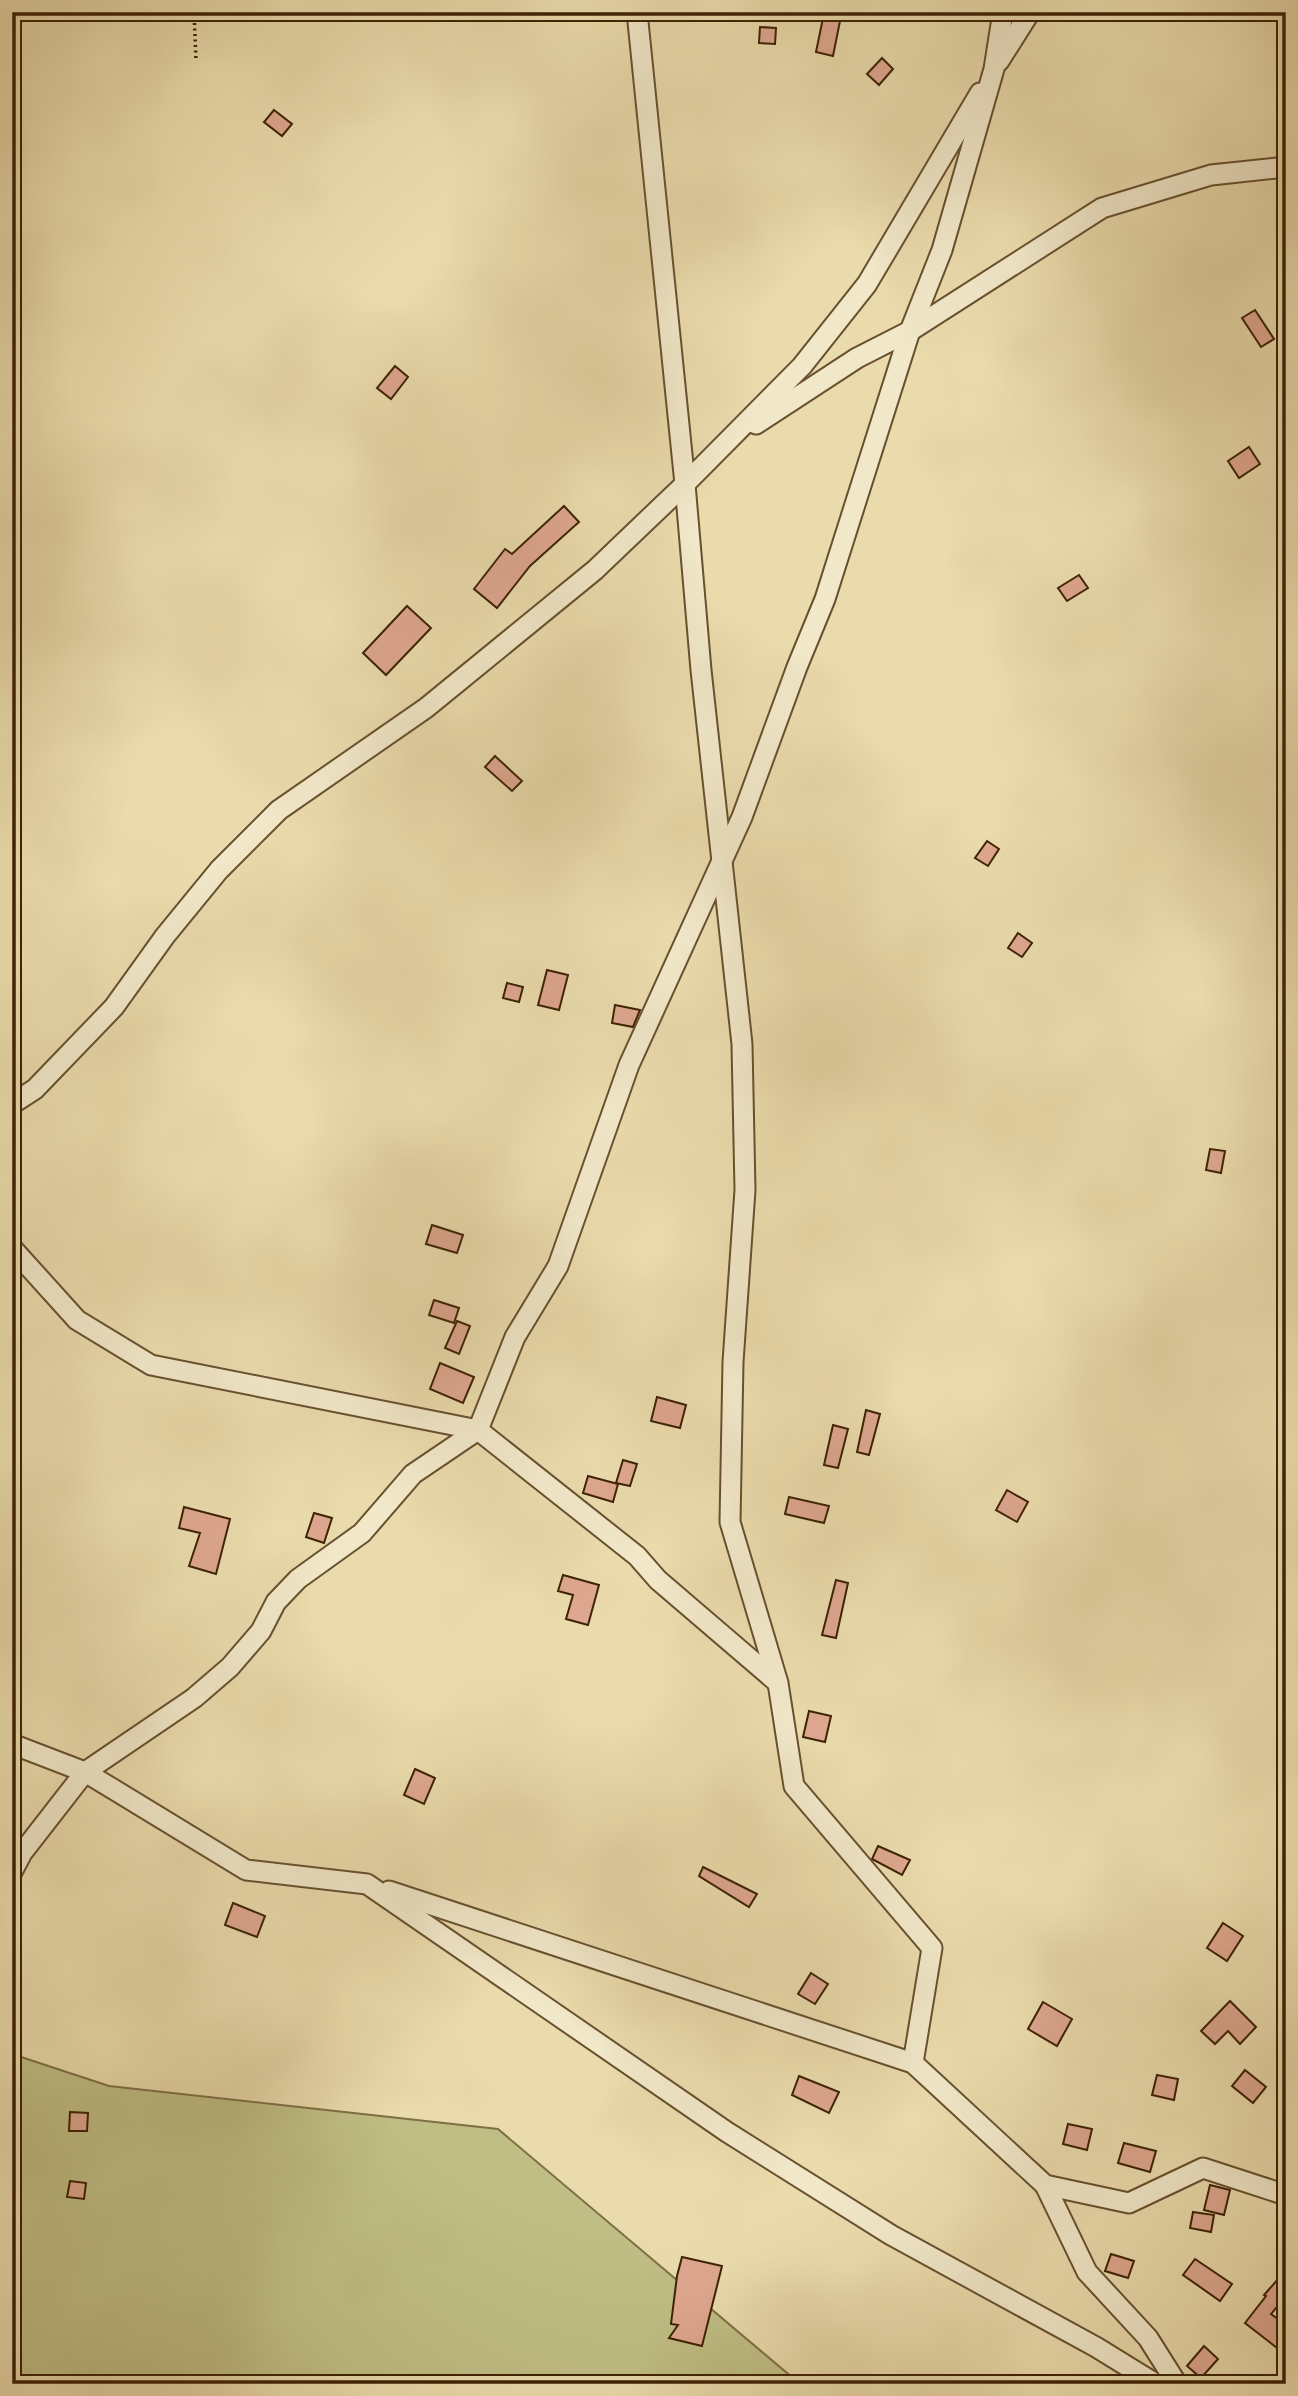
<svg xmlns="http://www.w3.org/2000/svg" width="1298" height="2396" font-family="Alegreya,serif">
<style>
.green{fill:#bfbe84;stroke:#7e7044;stroke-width:2}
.building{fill:#dea78f;stroke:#3d2205;stroke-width:2}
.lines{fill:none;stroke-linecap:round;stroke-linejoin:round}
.street-casing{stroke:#68502f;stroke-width:23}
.path{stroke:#3d2205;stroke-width:3.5;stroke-dasharray:2 3.5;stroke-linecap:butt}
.street{stroke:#f1e8c9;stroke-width:19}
</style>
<rect width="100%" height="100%" fill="#eadbac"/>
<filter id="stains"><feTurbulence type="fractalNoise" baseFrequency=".00286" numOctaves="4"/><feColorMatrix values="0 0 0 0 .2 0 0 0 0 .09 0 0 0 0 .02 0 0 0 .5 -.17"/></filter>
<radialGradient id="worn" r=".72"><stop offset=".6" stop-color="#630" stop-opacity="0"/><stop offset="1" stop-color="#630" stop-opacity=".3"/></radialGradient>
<path class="green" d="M12,2054l97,32 389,43 302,255h-788z"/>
<g class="building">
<path d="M823,18l17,3 -7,35 -17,-4z"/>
<path d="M760,27l16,1 -1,16 -16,-1z"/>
<path d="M882,58l11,11 -14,16 -12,-11z"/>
<path d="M274,110l18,14 -10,12 -18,-14z"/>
<path d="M1255,310l19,29 -13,8 -19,-29z"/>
<path d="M395,366l13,11 -17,22 -14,-11z"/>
<path d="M1249,447l11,17 -21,14 -11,-17z"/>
<path d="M564,506l15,16 -49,44 -33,42 -23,-19 31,-40 7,5z"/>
<path d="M1079,575l9,13 -21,13 -9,-13z"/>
<path d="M407,606l24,22 -45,47 -23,-22z"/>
<path d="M495,756l27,25 -10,10 -27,-24z"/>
<path d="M987,841l12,8 -11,17 -13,-8z"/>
<path d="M1018,933l14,10 -10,14 -14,-9z"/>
<path d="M547,970l21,5 -9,35 -21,-5z"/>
<path d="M507,983l16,4 -4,15 -16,-4z"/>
<path d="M615,1005l25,5 -7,17 -21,-4z"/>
<path d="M1210,1149l15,2 -4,22 -15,-3z"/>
<path d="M432,1225l31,10 -6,18 -31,-9z"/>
<path d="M434,1300l25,8 -5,15 -25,-8z"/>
<path d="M457,1321l13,5 -11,28 -14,-6z"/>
<path d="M440,1363l34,14 -11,26 -33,-14z"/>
<path d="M657,1397l29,8 -6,23 -29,-7z"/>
<path d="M866,1410l14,4 -11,41 -12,-3z"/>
<path d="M833,1425l15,4 -10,39 -14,-3z"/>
<path d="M623,1460l14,4 -7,22 -14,-3z"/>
<path d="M588,1476l30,8 -5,18 -30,-9z"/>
<path d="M1007,1490l21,12 -11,20 -21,-12z"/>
<path d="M789,1497l40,9 -5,17 -39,-9z"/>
<path d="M184,1507l46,12 -14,55 -27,-8 11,-33 -21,-5z"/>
<path d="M314,1513l18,5 -8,25 -18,-6z"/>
<path d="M563,1575l36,10 -11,40 -22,-6 7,-24 -15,-4z"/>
<path d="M836,1580l12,3 -12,55 -14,-3z"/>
<path d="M809,1711l22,5 -6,26 -22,-5z"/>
<path d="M415,1769l20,9 -11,26 -20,-9z"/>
<path d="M878,1846l32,14 -8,15 -30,-16z"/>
<path d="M703,1867l54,27 -8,13 -50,-31z"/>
<path d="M233,1903l32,13 -8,21 -32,-12z"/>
<path d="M1223,1923l20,13 -16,25 -20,-13z"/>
<path d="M811,1973l17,11 -13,20 -17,-10z"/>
<path d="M1230,2001l26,26 -16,17 -12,-13 -13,13 -14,-13z"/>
<path d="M1043,2002l29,17 -15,27 -29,-17z"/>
<path d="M1245,2070l21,17 -13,16 -21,-17z"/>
<path d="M1157,2075l21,4 -4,21 -22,-5z"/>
<path d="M799,2076l40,16 -10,21 -37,-18z"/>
<path d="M70,2112l18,1 -1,18h-18z"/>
<path d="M1068,2124l24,5 -5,21 -24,-6z"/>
<path d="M1124,2143l32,8 -6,21 -32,-9z"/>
<path d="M70,2181l16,2 -2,16 -17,-2z"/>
<path d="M1210,2185l20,5 -6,25 -20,-5z"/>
<path d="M1193,2212l21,3 -3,17 -21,-4z"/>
<path d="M1111,2254l23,7 -6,17 -23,-7z"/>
<path d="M682,2257l40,9 -20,80 -33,-8 9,-13 -7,-1 6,-48z"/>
<path d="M1195,2259l37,25 -12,17 -37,-26z"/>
<path d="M1286,2270v26l-15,18 15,11v30l-41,-32 21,-27 -2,-1z"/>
<path d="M1204,2346l14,13 -17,19 -14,-12z"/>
</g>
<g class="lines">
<defs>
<g id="street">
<path d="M637,12l48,472 16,186 41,374 3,146 -12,172 -3,160 48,161 16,103 138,162 -19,115"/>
<path d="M999,61l31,-49"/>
<path d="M756,424l101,-66 53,-27 192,-123 109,-33 75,-8"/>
<path d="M12,1104l23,-15 79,-82 51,-71 54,-66 60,-60 147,-102 169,-138 90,-86 117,-118 65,-82 113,-191"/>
<path d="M12,1248l65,72 74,45 327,65 159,126 21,24 119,102"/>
<path d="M12,1744l73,28 161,98 121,14 360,248 164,103 205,112 60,37"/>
<path d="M12,1872l10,-19 63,-81 109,-74 36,-31 31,-36 15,-29 22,-23 64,-46 51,-59 65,-44 37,-93 43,-71 71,-201 113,-248 55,-150 28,-68 85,-268 32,-81 52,-181 9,-57"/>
<path d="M389,1891l524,172 132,122 84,18 74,-35 83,27"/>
<path d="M1045,2185l42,87 61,66 29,46"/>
</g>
</defs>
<use href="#street" class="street-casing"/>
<path class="path" d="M194,12l2,48"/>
<use href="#street" class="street"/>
</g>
<rect width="1298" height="2396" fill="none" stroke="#eadbac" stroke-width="42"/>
<rect x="14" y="14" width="1270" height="2368" fill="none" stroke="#3d2205" stroke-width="3.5"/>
<rect x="21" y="21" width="1256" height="2354" fill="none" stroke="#3d2205" stroke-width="2"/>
<rect width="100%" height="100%" filter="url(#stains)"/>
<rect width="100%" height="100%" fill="url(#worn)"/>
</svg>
